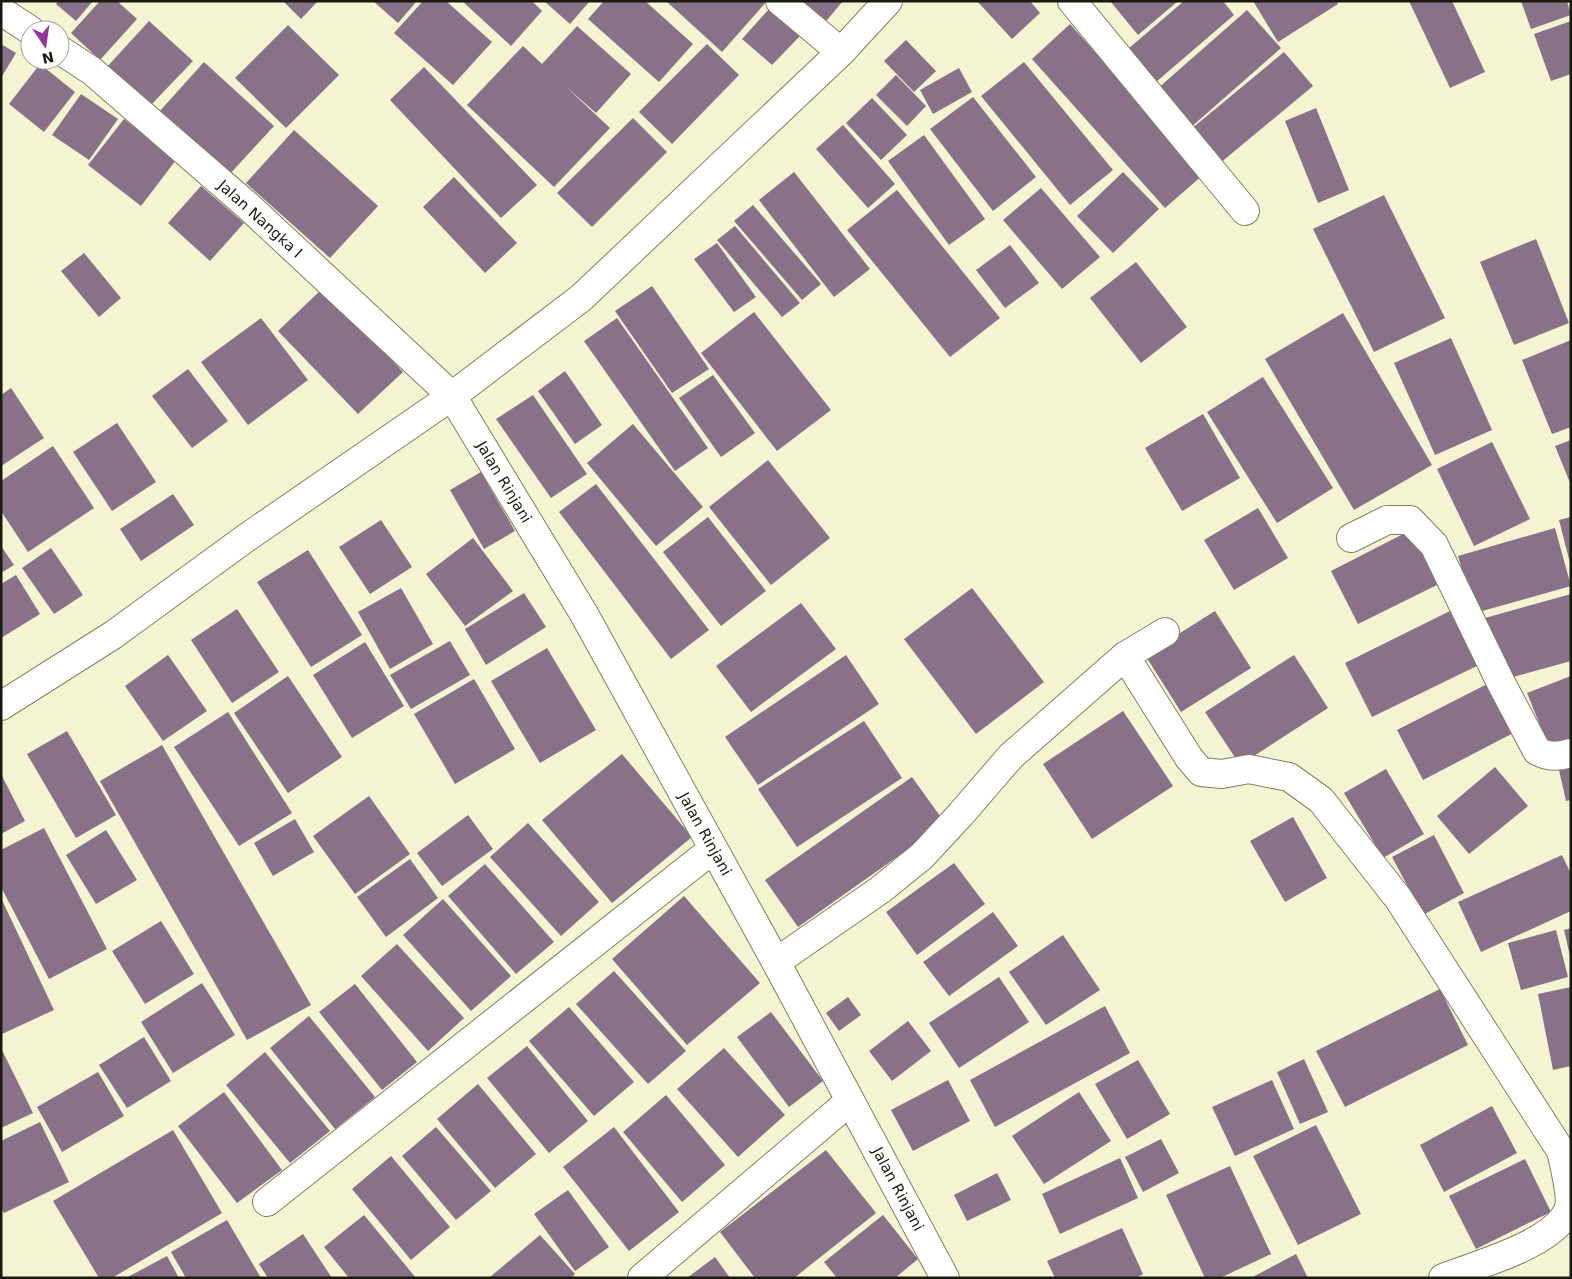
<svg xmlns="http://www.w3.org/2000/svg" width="1572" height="1279" font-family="'DejaVu Sans',sans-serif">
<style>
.building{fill:#887189}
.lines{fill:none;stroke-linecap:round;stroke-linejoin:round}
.minor-casing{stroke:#808060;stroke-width:30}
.minor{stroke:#fff;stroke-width:28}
.labels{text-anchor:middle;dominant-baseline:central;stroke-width:4.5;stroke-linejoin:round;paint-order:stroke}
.street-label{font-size:15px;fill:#1b1a0e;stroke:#fff}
</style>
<rect width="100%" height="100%" fill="#f5f4d2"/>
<g class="building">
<path d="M58,1h35l-17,20 -20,-17z"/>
<path d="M100,1h17l20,18 -37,41 -29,-27z"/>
<path d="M283,1h35l-17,18z"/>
<path d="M373,1h44l-19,22z"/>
<path d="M423,1h23l46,41 -39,43 -59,-52z"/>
<path d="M462,1h70l10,10 -31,35z"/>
<path d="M544,1h46l-20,23z"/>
<path d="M604,1h41l48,43 -34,38 -71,-63z"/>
<path d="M666,1h101l-45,51z"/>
<path d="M793,1h50l-21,25z"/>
<path d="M977,1h53l10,12 -28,26z"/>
<path d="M1110,1h68l-40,34z"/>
<path d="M1184,1h39l11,14 -85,73 -28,-33z"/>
<path d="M1253,1h83l2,3 -60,38z"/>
<path d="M1409,1h43l33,71 -35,16z"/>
<path d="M1521,1h46l4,14 -40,14z"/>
<path d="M769,9l31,27 -28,29 -30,-26z"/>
<path d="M1247,10l34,38 -91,80 -34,-38z"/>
<path d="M149,21l44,40 -43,45 -43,-39z"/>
<path d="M1571,21v53l-20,7 -17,-47z"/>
<path d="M1070,24l134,150 -39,34 -133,-149z"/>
<path d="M288,25l51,50 -53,53 -51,-50z"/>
<path d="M577,26l54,48 -35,39 -32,-28 46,43 -56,59 -87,-82 56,-59 19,18z"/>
<path d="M906,40l30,31 -22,21 -30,-31z"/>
<path d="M1,44l15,9 -15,25z"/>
<path d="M707,44l32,31 -67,69 -33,-32z"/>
<path d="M1284,52l29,34 -94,78 -29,-34z"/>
<path d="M204,62l70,64 -45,49 -70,-63z"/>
<path d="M1024,62l89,108 -43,35 -89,-109z"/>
<path d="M40,64l35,28 -31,40 -35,-28z"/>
<path d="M424,67l113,118 -36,33 -111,-118z"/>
<path d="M959,68l13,24 -39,22 -13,-24z"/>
<path d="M896,75l30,31 -19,20 -31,-31z"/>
<path d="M81,94l37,25 -29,41 -37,-25z"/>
<path d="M973,97l63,80 -43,34 -63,-82z"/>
<path d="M872,98l35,37 -26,25 -35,-37z"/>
<path d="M1316,108l33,82 -31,13 -33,-82z"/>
<path d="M633,118l34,34 -75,75 -35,-34z"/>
<path d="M124,119l52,41 -35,46 -53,-41z"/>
<path d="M843,125l52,59 -27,24 -52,-59z"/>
<path d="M294,130l84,76 -48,52 -84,-75z"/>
<path d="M924,135l61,84 -36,26 -61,-84z"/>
<path d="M794,172l76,97 -36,28 -75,-97z"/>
<path d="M1123,172l36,37 -46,44 -36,-37z"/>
<path d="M454,177l63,66 -32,30 -62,-66z"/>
<path d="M201,186l43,37 -34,38 -42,-38z"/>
<path d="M1041,188l59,69 -38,32 -59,-69z"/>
<path d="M897,190l103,128 -50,39 -103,-127z"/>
<path d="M1384,195l61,123 -71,34 -61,-123z"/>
<path d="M753,205l68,79 -19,16 -68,-79z"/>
<path d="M735,226l65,77 -18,14 -65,-77z"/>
<path d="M1536,239l33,84 -55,22 -34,-83z"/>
<path d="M717,243l39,54 -22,15 -40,-53z"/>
<path d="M1010,245l29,38 -34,25 -29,-38z"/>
<path d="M84,253l37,45 -22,19 -38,-46z"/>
<path d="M1136,262l51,65 -46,36 -51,-65z"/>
<path d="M652,286l57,83 -37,24 -57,-82z"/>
<path d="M323,288l80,84 -45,42 -80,-83z"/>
<path d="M754,312l77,98 -54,41 -76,-98z"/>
<path d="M1343,313l89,152 -78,45 -89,-151z"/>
<path d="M261,318l47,62 -60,45 -47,-63z"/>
<path d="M617,318l91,130 -33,23 -91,-130z"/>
<path d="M1451,338l41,92 -57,25 -41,-92z"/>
<path d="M1571,340v87l-19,7 -30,-74z"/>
<path d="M188,369l40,52 -36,27 -40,-52z"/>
<path d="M565,371l37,54 -27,19 -37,-53z"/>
<path d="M713,375l42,58 -34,24 -42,-59z"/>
<path d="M1263,377l70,111 -56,35 -70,-111z"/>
<path d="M11,388l33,50 -43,28v-71z"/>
<path d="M533,395l54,79 -36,24 -55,-79z"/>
<path d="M1203,414l37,64 -58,33 -37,-63z"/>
<path d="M117,423l39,59 -44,29 -39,-59z"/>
<path d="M633,424l70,83 -47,39 -69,-83z"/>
<path d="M1571,440v45l-16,-39z"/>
<path d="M1492,442l38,77 -56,27 -37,-77z"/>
<path d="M53,446l41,62 -66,44 -27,-41v-30z"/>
<path d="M768,460l62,78 -59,47 -62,-78z"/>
<path d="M481,472l34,59 -31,18 -34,-59z"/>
<path d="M596,484l113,146 -38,29 -112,-147z"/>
<path d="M173,494l21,31 -53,36 -21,-32z"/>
<path d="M1258,508l30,50 -54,32 -30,-50z"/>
<path d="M708,517l58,74 -45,35 -58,-74z"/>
<path d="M1571,517v46h-1l-11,-43z"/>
<path d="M381,520l31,47 -42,27 -31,-47z"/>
<path d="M1555,528l16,58 -96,27 -17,-57z"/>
<path d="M1411,530l28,54 -81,40 -27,-53z"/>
<path d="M473,538l40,53 -48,35 -39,-52z"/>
<path d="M1,546l13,19 -13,8z"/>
<path d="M51,548l32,47 -29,19 -32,-46z"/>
<path d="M308,550l54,85 -51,32 -54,-85z"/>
<path d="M16,575l24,39 -39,24v-54z"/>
<path d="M401,588l32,56 -43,25 -32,-57z"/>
<path d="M972,588l72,94 -68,52 -72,-95z"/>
<path d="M524,593l22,34 -60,38 -21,-36z"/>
<path d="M1571,594v67l-69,19 -17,-62z"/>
<path d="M801,603l35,46 -85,63 -35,-46z"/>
<path d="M1458,607l27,55 -113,55 -27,-54z"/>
<path d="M237,609l42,63 -47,31 -41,-63z"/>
<path d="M1215,611l36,57 -70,44 -36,-57z"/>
<path d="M450,641l20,34 -59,34 -21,-34z"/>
<path d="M365,642l39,64 -52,32 -39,-63z"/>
<path d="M547,648l49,82 -56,33 -49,-82z"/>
<path d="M168,655l39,56 -44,30 -38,-55z"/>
<path d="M846,655l33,49 -121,81 -33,-48z"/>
<path d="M1294,655l34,53 -88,57 -35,-53z"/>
<path d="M288,676l54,81 -54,36 -54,-80z"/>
<path d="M1571,676v66l-21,8 -23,-57z"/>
<path d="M474,679l41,70 -60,35 -41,-70z"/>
<path d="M1493,681l26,49 -96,50 -26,-50z"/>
<path d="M1123,711l50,75 -81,53 -49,-75z"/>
<path d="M228,712l64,101 -53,33 -65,-99z"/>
<path d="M864,721l38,57 -105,69 -39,-58z"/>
<path d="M67,731l49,84 -40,23 -49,-84z"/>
<path d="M162,745l149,260 -64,35 -147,-259z"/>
<path d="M622,754l70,83 -80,66 -70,-83z"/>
<path d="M1571,758v42l-5,1 -9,-40z"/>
<path d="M1495,767l33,39 -59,48 -32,-38z"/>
<path d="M1386,769l38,65 -41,24 -39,-65z"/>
<path d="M1,774l24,47 -24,13z"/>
<path d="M912,777l33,46 -147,104 -33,-47z"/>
<path d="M369,796l41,58 -55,40 -42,-58z"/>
<path d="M468,815l25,34 -51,37 -25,-33z"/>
<path d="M1293,817l34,61 -42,24 -35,-61z"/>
<path d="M295,819l19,33 -41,24 -19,-33z"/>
<path d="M528,823l71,79 -38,34 -71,-79z"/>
<path d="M44,828l63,121 -58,30 -48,-92v-37z"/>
<path d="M106,830l31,50 -41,24 -30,-49z"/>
<path d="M1434,835l30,58 -41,22 -31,-58z"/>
<path d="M1562,855l9,19v37l-90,41 -23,-50z"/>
<path d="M410,859l28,39 -52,39 -29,-40z"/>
<path d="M954,863l31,41 -68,51 -31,-43z"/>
<path d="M485,864l69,78 -38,32 -68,-78z"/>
<path d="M684,896l76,87 -73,62 -75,-86z"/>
<path d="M1,898l53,112 -52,24 -1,-3z"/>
<path d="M443,899l68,77 -40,35 -68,-76z"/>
<path d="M993,912l25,34 -69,50 -26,-34z"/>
<path d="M161,921l33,53 -49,30 -33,-53z"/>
<path d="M1571,928v28h-1l-6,-26z"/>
<path d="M1556,930l12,47 -47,13 -13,-47z"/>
<path d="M1063,935l37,55 -54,35 -37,-53z"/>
<path d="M397,944l67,74 -36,33 -67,-75z"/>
<path d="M614,971l72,80 -38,33 -72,-80z"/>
<path d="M999,977l30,45 -70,46 -30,-45z"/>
<path d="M202,983l33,52 -62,38 -32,-51z"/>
<path d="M355,984l62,78 -35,28 -63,-78z"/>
<path d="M1571,987v79l-18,4 -15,-76z"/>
<path d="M1440,989l28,56 -123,62 -29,-56z"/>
<path d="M848,997l13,18 -22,16 -13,-18z"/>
<path d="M1105,1006l25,47 -135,74 -25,-47z"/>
<path d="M569,1007l65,75 -40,34 -65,-75z"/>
<path d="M771,1012l52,69 -34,26 -52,-70z"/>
<path d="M309,1016l66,81 -40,32 -65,-81z"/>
<path d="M908,1021l23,30 -39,30 -23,-30z"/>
<path d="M144,1037l27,44 -44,27 -28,-43z"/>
<path d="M527,1046l61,75 -39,32 -62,-75z"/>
<path d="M1,1048l32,65 -32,15z"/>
<path d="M724,1048l61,67 -47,42 -61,-68z"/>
<path d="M265,1052l65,79 -40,32 -64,-78z"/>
<path d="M1304,1059l24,53 -28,12 -23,-52z"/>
<path d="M1138,1060l32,54 -43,25 -32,-55z"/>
<path d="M98,1072l26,44 -62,36 -25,-45z"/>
<path d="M948,1080l22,41 -57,30 -22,-41z"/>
<path d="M1272,1080l22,49 -59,27 -23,-49z"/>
<path d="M478,1084l58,70 -41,34 -58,-69z"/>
<path d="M224,1092l58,78 -45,33 -59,-77z"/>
<path d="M1079,1092l32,49 -67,43 -32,-48z"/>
<path d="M666,1095l59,70 -43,37 -59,-70z"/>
<path d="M1492,1106l25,47 -73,39 -24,-47z"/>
<path d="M40,1122l29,60 -65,31 -3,-5v-67z"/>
<path d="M1316,1125l45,89 -63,31 -45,-89z"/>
<path d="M436,1127l55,64 -35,29 -54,-64z"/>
<path d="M614,1127l65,85 -50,39 -66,-84z"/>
<path d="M173,1130l49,83 -110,65h-13l-46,-77z"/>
<path d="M1161,1139l18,34 -36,19 -18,-35z"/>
<path d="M826,1150l50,63 -82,65h-39l-35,-46z"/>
<path d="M391,1156l59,71 -39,33 -59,-71z"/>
<path d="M1120,1158l18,40 -78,36 -18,-40z"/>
<path d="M1525,1159l26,53 -75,37 -27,-53z"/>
<path d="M1230,1166l41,88 -51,24h-15l-39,-83z"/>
<path d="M997,1173l14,27 -44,21 -13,-26z"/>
<path d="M568,1190l41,57 -34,24 -41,-57z"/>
<path d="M364,1215l52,63h-67l-25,-31z"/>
<path d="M883,1215l35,44 -23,19h-58l-13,-16z"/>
<path d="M227,1220l34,58h-75l-15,-26z"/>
<path d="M1122,1228l21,46 -7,4h-81l-8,-17z"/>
<path d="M303,1234l29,44h-64l-9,-14z"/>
<path d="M540,1235l35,39 -4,4h-80l-1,-1z"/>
<path d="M1296,1254l12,24h-57z"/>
<path d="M167,1256l12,22h-53z"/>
<path d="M715,1257l15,21h-43z"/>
</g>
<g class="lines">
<defs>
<g id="minor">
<path d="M780,1l61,51"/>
<path d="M1072,1l173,210"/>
<path d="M1,11l29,19"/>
<path d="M60,50l32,21 156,135 204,190 132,218 192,348 169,316"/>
<path d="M1351,538l36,-18h23l24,25 67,138 36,68c12,6 21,6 34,2"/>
<path d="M1125,656l64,102 12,14 21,2 27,-5 40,8 32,23 77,98 163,253c3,12 11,46 8,57 -13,36 -93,57 -126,70"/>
<path d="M1,706l112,-71 133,-97 206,-142 129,-98 260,-246 47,-51"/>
<path d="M776,962l104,-72 42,-34 39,-42 50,-58 114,-100 40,-24"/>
<path d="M267,1202l446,-353"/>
<path d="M642,1278l208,-177"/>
</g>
</defs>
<use href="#minor" class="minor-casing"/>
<use href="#minor" class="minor"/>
</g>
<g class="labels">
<g class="street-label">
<text transform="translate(260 219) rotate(42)">Jalan Nangka I</text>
<text transform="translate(504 482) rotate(59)">Jalan Rinjani</text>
<text transform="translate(705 834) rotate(61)">Jalan Rinjani</text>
<text transform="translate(898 1189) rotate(62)">Jalan Rinjani</text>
</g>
</g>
<rect width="1572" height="1279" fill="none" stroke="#1b1a0e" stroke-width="5"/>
<g transform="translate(45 45) rotate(167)"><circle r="24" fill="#ffffff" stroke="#a4a39f"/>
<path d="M0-4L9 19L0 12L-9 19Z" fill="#96349c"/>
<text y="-8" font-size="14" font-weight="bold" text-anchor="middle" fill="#1b1a0e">N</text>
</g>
</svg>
